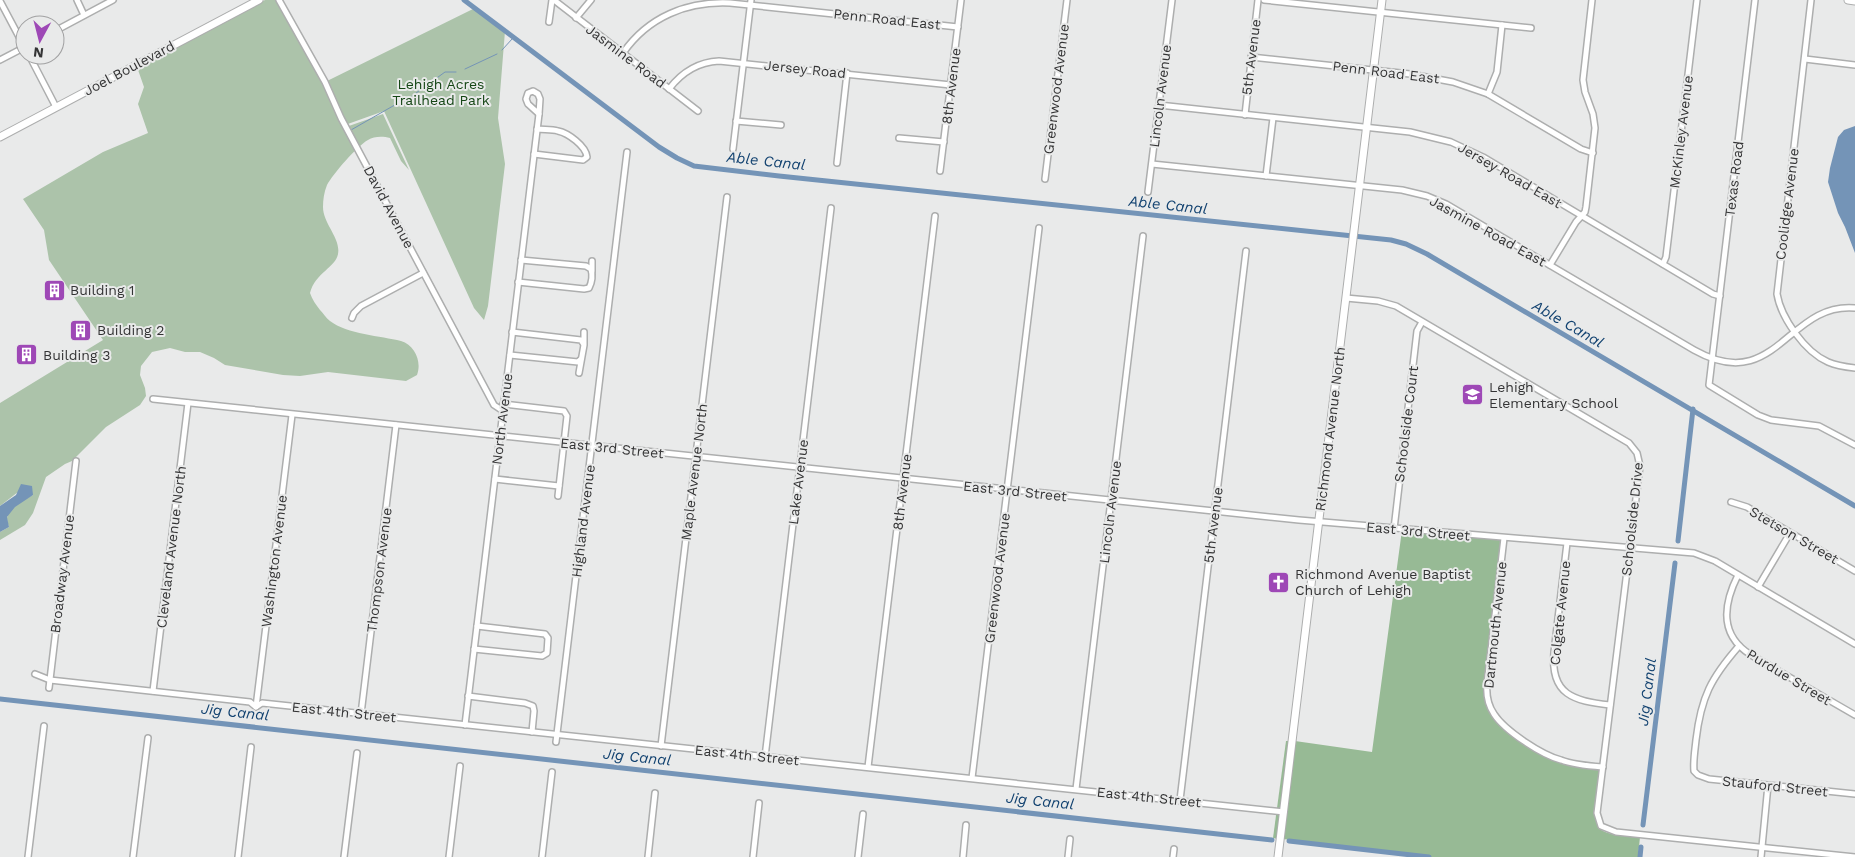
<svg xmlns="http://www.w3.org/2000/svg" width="1855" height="857" font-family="'Work Sans',sans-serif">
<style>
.green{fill:#acc3aa}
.forest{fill:#97ba95}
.water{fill:#7494b7}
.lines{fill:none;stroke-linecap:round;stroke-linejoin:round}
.stream{stroke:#7494b7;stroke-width:1}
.canal{stroke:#7494b7;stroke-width:5}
.street-casing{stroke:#adaeae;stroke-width:8}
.secondary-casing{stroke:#adaeae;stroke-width:9}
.street{stroke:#fff;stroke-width:5}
.secondary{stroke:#fff;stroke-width:7}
.labels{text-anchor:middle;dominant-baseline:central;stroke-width:4;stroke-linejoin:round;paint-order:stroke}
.street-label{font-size:14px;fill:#343435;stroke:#e9eaea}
.park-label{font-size:14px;fill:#154615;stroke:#e9eaea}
.poi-label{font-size:14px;fill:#343435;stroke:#e9eaea;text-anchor:start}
.water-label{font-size:15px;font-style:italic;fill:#124270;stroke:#e9eaea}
</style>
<rect width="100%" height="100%" fill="#e9eaea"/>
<g class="green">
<path d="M265,0h12l69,127 37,-13 26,56 -8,-9 -11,-23c-7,-2 -16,-2 -22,2 -11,6 -35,34 -41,45 -3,7 -4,15 -4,22 0,17 18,31 15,47 -2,13 -23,19 -28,39 2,6 6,12 10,17 3,3 6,8 10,11 17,13 51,15 71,20 14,4 21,21 16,34l-11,6 -78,-9 -28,4 -17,-1 -58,-10 -11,-7 -14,-6h-15l-15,-4 -18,4 -11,14 -1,9 5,13 1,8 -6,9 -34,22 -34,34 -7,3 -19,13 -13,36 -8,12 -25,15v-8l9,-5c-1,-3 -2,-6 -2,-9 1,-10 18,-19 26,-23l-15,-3 -18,14v-103l103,-63 -54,-80 -5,-30 -21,-31 80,-47 45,-19 -10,-29 6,-17 -7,-20z"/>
<path d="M475,8l30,23 -7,87 7,46 -17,142 -4,14 -10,-12 -90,-197 -39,14 -20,-43z"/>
</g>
<g class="forest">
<path d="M1402,530l99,8 -16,144 1,19 7,17 12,10 64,37 31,5 -2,57c9,10 29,8 42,10l-2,20h-208l-147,-18 12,-98 77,11z"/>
<path d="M1286,741h4l-12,98 -5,-1z"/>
</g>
<g class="water">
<path d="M1855,126v127l-10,-26 -7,-14 -10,-31 2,-14 8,-31 6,-7z"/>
<path d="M21,484l11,2 1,9 -18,12 -8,10 2,10 -9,5v-26l16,-11z"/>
</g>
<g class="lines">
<g class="stream">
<path d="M502,50l11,-12"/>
<path d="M465,69l32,-15"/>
<path d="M412,96l33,-24h11"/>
<path d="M351,130l56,-32"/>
</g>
<g class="canal">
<path d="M464,0l195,147 18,11 17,8 85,10 612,64 15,4 21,10 428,252"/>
<path d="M1678,541l15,-132"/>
<path d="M0,699l1272,141"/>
<path d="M1643,825l32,-262"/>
<path d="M1289,841l140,16"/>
<path d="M1640,857l1,-10"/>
</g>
<defs>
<g id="street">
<path d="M77,0l7,15"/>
<path d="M279,0l46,82 16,36 153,287 9,6"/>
<path d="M554,0l144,111"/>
<path d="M1264,0l267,28"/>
<path d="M1755,0l-46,385 49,30 13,5 48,6 36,19"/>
<path d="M1811,0l-34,294c4,24 28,58 51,68 9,4 18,5 27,6"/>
<path d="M0,1l25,47"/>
<path d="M576,18l15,-18"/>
<path d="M549,22l3,-22"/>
<path d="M55,31l58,-31"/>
<path d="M623,53c25,-36 64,-52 107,-50l228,24"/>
<path d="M29,55l27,52"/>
<path d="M1251,57l159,17 43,8 35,12 93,55 12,4"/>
<path d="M1805,59l50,6"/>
<path d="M0,60l25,-13"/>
<path d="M669,89c13,-17 29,-27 50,-28l232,24"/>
<path d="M533,91l5,3 2,5 -1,15 -11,-10 -2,-5 2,-6z"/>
<path d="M1488,94l9,-22 5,-47"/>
<path d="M1159,105l251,27 41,10 32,15 230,137 7,2"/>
<path d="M1245,115l13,-115"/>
<path d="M736,121l45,4"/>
<path d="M899,138l45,4"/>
<path d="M733,149l18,-149"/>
<path d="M534,154l49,6 4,-3c-1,-11 -19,-24 -29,-26 -7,-2 -14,-1 -21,-2"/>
<path d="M837,163l10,-90"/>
<path d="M1152,164l250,26 25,6 19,8 248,146c82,46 93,-48 161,-42"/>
<path d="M940,171l21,-171"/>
<path d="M1266,176l7,-58"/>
<path d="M1045,179l22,-179"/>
<path d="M1148,192l24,-192"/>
<path d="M1663,264l3,-7 31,-257"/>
<path d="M1550,265l26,-43 9,-10 1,-5 9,-79 -2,-14 -8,-22 -2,-12 9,-80"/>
<path d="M592,271v-10"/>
<path d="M518,282l66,7 5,-1c3,-6 4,-12 2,-19l-5,-3 -65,-6"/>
<path d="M1346,298l32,3 18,5 233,137 8,10 3,13 -43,347 4,13 15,6 239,25"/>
<path d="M352,318l2,-5 7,-7 62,-33"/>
<path d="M512,332l69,8 2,3"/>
<path d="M510,355l68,7 2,-2"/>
<path d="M579,373l5,-28v-13"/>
<path d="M153,399l1146,121 395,33 21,8 140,83"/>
<path d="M503,404l61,7 3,5 -9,80"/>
<path d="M495,479l64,7"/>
<path d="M1731,502l16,5 108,64"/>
<path d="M1394,529l23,-198 5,-9"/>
<path d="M1504,538l-17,146c-1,11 1,21 7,30 11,17 48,41 67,46 13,5 28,6 42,7"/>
<path d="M1567,543l-13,109c-4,43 20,49 56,53"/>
<path d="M1738,575c-15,30 -19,60 13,80l104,60"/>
<path d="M1758,587l32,-54"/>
<path d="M1739,646c-28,32 -38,51 -43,94 -1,10 -3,21 -2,31l4,4 11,4 146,15"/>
<path d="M474,649l68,7 5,-3 1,-15 -3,-4 -68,-8"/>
<path d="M35,674l15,6 200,22 6,5 6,-4 1022,109"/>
<path d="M49,688l27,-227"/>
<path d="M153,691l35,-288"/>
<path d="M468,696l57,7 8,3 1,5 -2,21"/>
<path d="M256,707l36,-292"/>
<path d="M361,714l35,-289"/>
<path d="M465,725l74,-611"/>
<path d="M556,742l71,-590"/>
<path d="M661,746l66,-549"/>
<path d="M765,757l66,-549"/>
<path d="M868,767l67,-551"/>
<path d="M972,778l67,-550"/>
<path d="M1076,789l67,-553"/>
<path d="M1180,800l66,-549"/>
<path d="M28,857l16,-131"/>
<path d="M133,857l15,-119"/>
<path d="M238,857l13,-110"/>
<path d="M344,857l13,-104"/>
<path d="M449,857l11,-91"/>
<path d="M542,857l10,-85"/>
<path d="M648,857l7,-64"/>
<path d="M753,857l6,-54"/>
<path d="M858,857l5,-43"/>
<path d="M963,857l3,-32"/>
<path d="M1068,857l2,-18"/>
<path d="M1173,857l1,-8"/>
<path d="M1761,857l7,-72"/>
</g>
<g id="secondary">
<path d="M1848,0l7,1"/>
<path d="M0,137l259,-137"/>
<path d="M1278,857l104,-857"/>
</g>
</defs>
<use href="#street" class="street-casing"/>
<use href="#secondary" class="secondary-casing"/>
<use href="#street" class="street"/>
<use href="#secondary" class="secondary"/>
</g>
<defs>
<symbol id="building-square" viewBox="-11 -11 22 22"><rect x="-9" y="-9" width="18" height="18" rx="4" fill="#9e48b6" stroke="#e9eaea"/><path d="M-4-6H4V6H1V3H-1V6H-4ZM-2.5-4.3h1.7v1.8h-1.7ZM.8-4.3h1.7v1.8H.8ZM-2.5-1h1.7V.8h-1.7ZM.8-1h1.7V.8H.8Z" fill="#fff"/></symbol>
<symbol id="school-square" viewBox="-11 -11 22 22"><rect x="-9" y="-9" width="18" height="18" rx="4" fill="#9e48b6" stroke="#e9eaea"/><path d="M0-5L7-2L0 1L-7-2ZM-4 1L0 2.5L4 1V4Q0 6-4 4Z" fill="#fff"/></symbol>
<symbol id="church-square" viewBox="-11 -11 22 22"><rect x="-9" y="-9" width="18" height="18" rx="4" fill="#9e48b6" stroke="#e9eaea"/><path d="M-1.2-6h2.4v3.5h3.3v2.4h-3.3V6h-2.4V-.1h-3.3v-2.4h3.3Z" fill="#fff"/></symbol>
</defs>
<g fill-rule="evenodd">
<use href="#building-square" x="42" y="278" width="25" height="25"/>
<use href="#building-square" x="68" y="318" width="25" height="25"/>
<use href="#building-square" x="14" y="342" width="25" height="25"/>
<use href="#school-square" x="1460" y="382" width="25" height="25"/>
<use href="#church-square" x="1266" y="570" width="25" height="25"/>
</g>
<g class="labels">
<g class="street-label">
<text transform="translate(887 19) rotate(6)">Penn Road East</text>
<text transform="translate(626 56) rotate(37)">Jasmine Road</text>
<text transform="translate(1251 57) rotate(-83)">5th Avenue</text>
<text transform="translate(129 68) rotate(-28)">Joel Boulevard</text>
<text transform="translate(805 69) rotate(6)">Jersey Road</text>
<text transform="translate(1386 72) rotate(7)">Penn Road East</text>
<text transform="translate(951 86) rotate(-83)">8th Avenue</text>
<text transform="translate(1056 89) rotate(-83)">Greenwood Avenue</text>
<text transform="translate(1160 96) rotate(-83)">Lincoln Avenue</text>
<text transform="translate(1681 132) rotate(-83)">McKinley Avenue</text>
<text transform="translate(1510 175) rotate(30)">Jersey Road East</text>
<text transform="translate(1734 179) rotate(-83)">Texas Road</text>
<text transform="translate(1787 204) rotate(-83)">Coolidge Avenue</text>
<text transform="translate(389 207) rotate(62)">David Avenue</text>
<text transform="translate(1488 231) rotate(29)">Jasmine Road East</text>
<text transform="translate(502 419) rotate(-83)">North Avenue</text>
<text transform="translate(1406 424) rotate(-83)">Schoolside Court</text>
<text transform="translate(1330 429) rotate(-83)">Richmond Avenue North</text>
<text transform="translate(612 448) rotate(6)">East 3rd Street</text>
<text transform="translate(694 472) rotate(-83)">Maple Avenue North</text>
<text transform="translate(798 482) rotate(-83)">Lake Avenue</text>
<text transform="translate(1015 491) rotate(6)">East 3rd Street</text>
<text transform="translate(902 492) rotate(-83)">8th Avenue</text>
<text transform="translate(1110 512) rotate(-83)">Lincoln Avenue</text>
<text transform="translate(1632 519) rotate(-84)">Schoolside Drive</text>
<text transform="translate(583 521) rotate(-83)">Highland Avenue</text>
<text transform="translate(1213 525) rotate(-83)">5th Avenue</text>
<text transform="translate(1418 531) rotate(5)">East 3rd Street</text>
<text transform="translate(1794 535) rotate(30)">Stetson Street</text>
<text transform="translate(171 547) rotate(-83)">Cleveland Avenue North</text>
<text transform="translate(274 561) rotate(-83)">Washington Avenue</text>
<text transform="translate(379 570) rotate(-83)">Thompson Avenue</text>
<text transform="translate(62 574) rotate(-83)">Broadway Avenue</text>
<text transform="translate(997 578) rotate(-83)">Greenwood Avenue</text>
<text transform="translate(1560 613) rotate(-84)">Colgate Avenue</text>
<text transform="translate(1495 625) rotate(-84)">Dartmouth Avenue</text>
<text transform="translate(1789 677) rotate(31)">Purdue Street</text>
<text transform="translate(344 712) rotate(6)">East 4th Street</text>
<text transform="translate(747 755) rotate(6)">East 4th Street</text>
<text transform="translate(1775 786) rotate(6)">Stauford Street</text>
<text transform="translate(1149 797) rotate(6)">East 4th Street</text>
</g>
<g class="park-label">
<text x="441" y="84">Lehigh Acres<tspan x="441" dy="16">Trailhead Park</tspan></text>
</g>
<g class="poi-label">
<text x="70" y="290">Building 1</text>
<text x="97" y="330">Building 2</text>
<text x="43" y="355">Building 3</text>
<text x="1489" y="387">Lehigh<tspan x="1489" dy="16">Elementary School</tspan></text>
<text x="1295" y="574">Richmond Avenue Baptist<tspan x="1295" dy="16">Church of Lehigh</tspan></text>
</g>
<g class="water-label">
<text transform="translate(766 161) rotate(6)">Able Canal</text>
<text transform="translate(1168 205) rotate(6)">Able Canal</text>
<text transform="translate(1568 324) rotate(30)">Able Canal</text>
<text transform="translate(1647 692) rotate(-83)">Jig Canal</text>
<text transform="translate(235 712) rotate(6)">Jig Canal</text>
<text transform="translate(637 757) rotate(6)">Jig Canal</text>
<text transform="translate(1040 801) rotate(6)">Jig Canal</text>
</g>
</g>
<g transform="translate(40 40) rotate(187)"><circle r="24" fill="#e9eaea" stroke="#a1a1a2"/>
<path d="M0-4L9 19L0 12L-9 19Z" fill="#9e48b6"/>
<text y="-8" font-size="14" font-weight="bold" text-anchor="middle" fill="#343435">N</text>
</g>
</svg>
